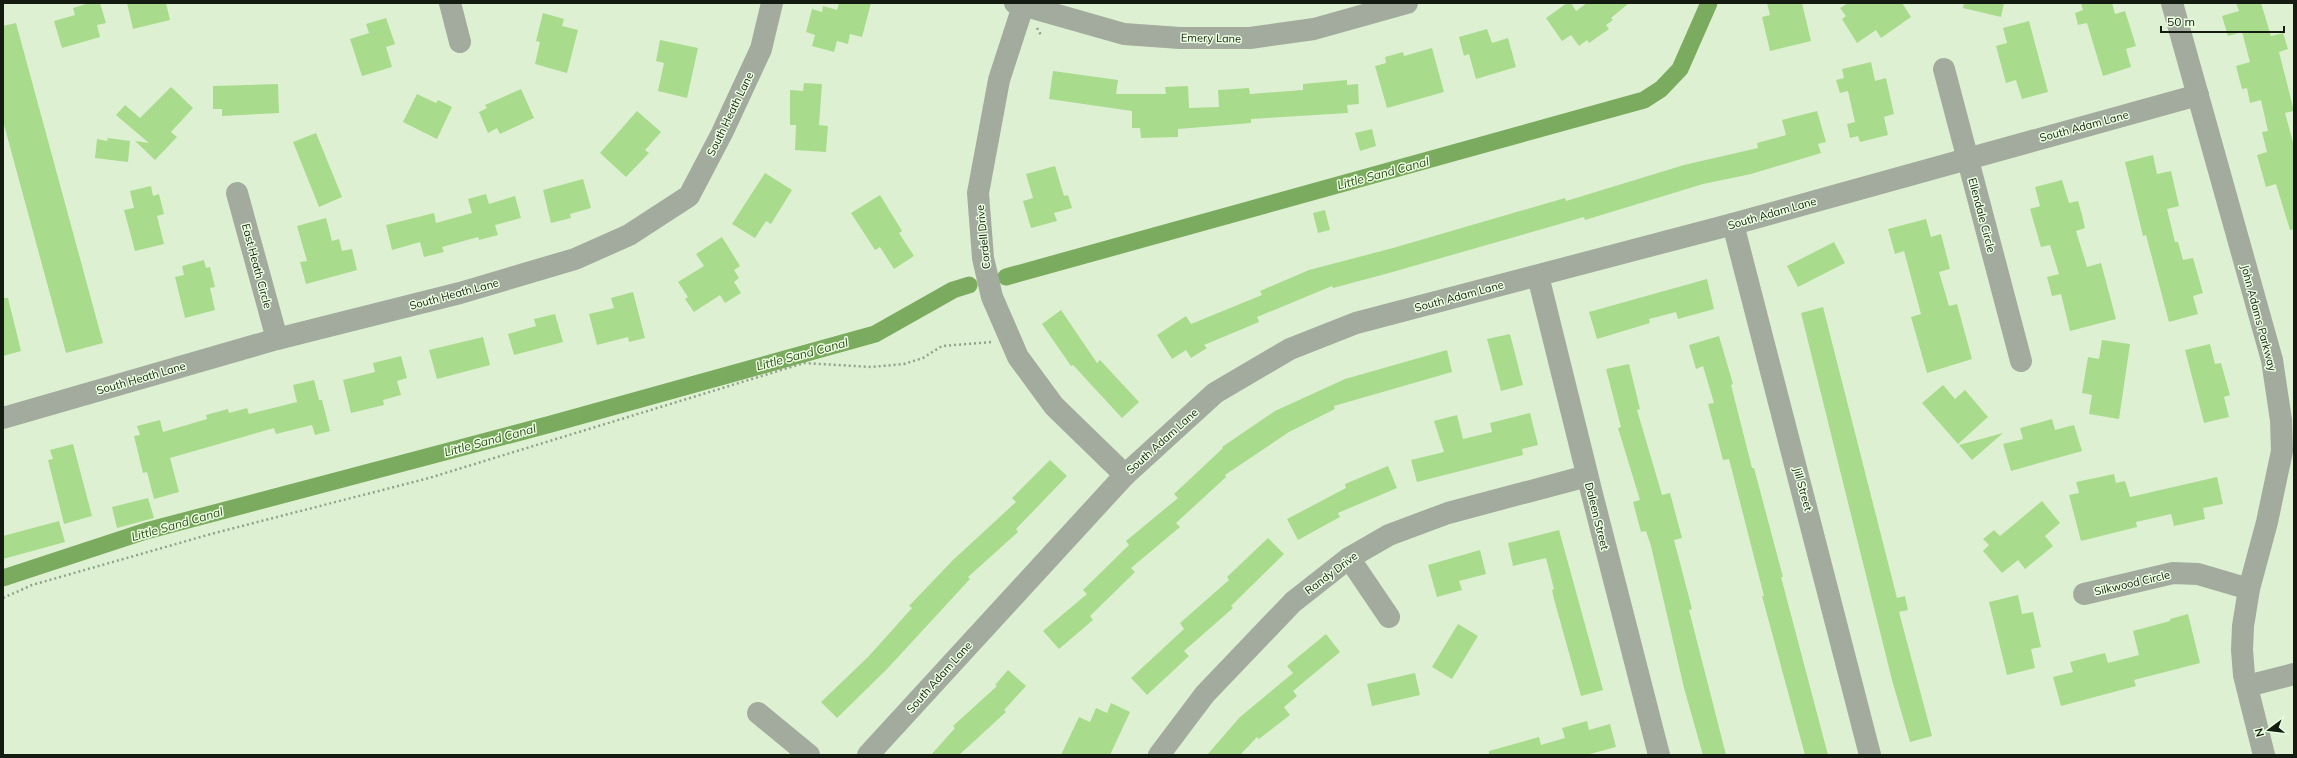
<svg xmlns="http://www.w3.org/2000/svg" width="2297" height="758" font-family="Mulish,sans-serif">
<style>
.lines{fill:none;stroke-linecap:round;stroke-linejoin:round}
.canal{stroke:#7bab5e;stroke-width:17}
.building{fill:#a9db8c}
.path{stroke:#92a18a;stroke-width:2.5;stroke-dasharray:2 3;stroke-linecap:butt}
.minor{stroke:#a3ab9e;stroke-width:22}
.labels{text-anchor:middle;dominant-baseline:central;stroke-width:3;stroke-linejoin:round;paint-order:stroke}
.street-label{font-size:11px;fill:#141b10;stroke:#eaffe0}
.water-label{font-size:12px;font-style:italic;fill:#2e4d18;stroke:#eaffe0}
</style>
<rect width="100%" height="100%" fill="#ddf1d2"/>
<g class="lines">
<g class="canal">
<path d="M1006,277l638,-177 17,-11 19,-20 29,-66"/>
<path d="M3,578l143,-47 405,-107 324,-90 78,-44 16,-5"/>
</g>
</g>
<g class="building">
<path d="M89,3h11l6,20 -9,2 3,12 -38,11 -8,-27 21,-6 -2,-7z"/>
<path d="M127,3h39l4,17 -37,9z"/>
<path d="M839,3h32l-9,34 -12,-3 -2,10 -11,-3 -3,11 -22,-6 3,-11 -9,-3 6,-23 10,3 1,-6 14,4z"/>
<path d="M1567,3h4l5,8 11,-8h42l-18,15 2,2 -7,5 3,4 -20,14 -2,-3 -8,6 -8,-11 -9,6 -16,-23z"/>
<path d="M1767,3h35l9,38 -41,10 -8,-34 8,-2z"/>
<path d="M1848,3h54l9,14 -30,21 -5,-8 -19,13 -15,-24 4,-3 -6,-8z"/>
<path d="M1964,3h40l-3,14 -38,-9z"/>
<path d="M2081,3h31l3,11 10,-3 11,35 -10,3 5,18 -28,9 -16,-53 -9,2 -3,-12 8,-3z"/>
<path d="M2236,3h25l10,33 12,-3 5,16 -9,3 15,59 -9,2 9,33v83l-4,1 -14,-46 -10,3 -9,-32 10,-3 -5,-20 6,-1 -7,-31 -11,3 -3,-15 -5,1 -6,-23 14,-4 -8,-30 -14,4 -6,-20 17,-5z"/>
<path d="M543,13l21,6 -2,7 16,4 -11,43 -32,-9 5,-22 -4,-1z"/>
<path d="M386,18l9,26 -9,3 6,20 -30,9 -12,-37 19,-6 -3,-9z"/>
<path d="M2029,21l19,71 -26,7 -6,-19 -10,3 -10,-37 11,-3 -4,-15z"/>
<path d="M16,23l87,320 -37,10 -63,-232v-95z"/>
<path d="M1487,29l5,14 16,-5 8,29 -40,12 -7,-25 -5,2 -5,-19z"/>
<path d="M660,40l38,8 -11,50 -29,-7 6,-28 -8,-2z"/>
<path d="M1432,48l12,44 -57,16 -12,-42 11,-3 -1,-6 18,-5 1,4z"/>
<path d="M1871,62l4,19 11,-3 8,36 -10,3 4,18 -28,7 -2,-6 -8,2 -3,-14 8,-2 -7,-31 -8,2 -4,-13 8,-2 -2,-9z"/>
<path d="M1053,71l65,9 -2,14h50l-1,-7 23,-1 1,22 30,-1 -1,-17 31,-2 1,6 53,-4v-6l44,-4v5l11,-1 1,20 -12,1 1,8 -97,6v4l-73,6v8l-37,1 -1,-10h-8v-17l-83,-12z"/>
<path d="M804,83l18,1 -3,41 9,1 -2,26 -31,-2 1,-25h-6v-35l13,1z"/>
<path d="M278,84l1,29 -57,3v-7h-9v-23z"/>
<path d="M171,87l22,21 -22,24 6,5 -22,23 -20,-19 14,2 -33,-28 9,-10 15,13z"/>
<path d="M521,89l13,29 -34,16 -3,-6 -9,5 -9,-21 8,-4 -2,-3z"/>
<path d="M417,94l19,9 2,-3 14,7 -15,32 -34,-17z"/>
<path d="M637,111l24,21 -16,18 4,3 -23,24 -26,-24z"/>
<path d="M1817,111l9,31 -8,2 3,9 -70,21 -48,10 -118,36 -1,-3 -195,56 -56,15 -1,-2 -75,31 2,5 -55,23 3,3 -16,10 -5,-8 -14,9 -15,-24 29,-19 5,8 71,-29 -2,-4 49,-21 84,-22 172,-50 1,3 118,-36 74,-17 -1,-5 29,-8 -4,-15z"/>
<path d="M1372,129l4,17 -16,5 -5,-18z"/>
<path d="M316,133l26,64 -23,10 -26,-65z"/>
<path d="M108,138l22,3 -2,21 -33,-4 2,-19 10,2z"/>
<path d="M2153,155l4,19 14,-3 8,35 -12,3 8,33h3l5,18 10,-2 10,35 -10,3 5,18 -29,8 -23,-87 -3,1 -18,-74z"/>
<path d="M1055,166l9,30 4,-1 4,13 -18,5 3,8 -26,7 -8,-27 10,-3 -7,-24z"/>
<path d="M765,173l27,17 -21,34 -5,-3 -11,17 -23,-14z"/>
<path d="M583,179l8,29 -21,6 1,4 -20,5 -8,-33z"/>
<path d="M2062,180l7,23 9,-2 4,14 3,13 -9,3 11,36 14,-4 15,56 -46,12 -9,-37 -9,2 -5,-19 12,-3 -9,-29 -9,2 -11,-38 10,-3 -5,-19z"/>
<path d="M151,186l2,10 6,-2 5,20 -7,2 7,28 -29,7 -11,-41 10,-2 -4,-17z"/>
<path d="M486,194l3,10 26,-8 6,22 -26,7 3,10 -19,5 -1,-3 -36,10 2,5 -20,5 -4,-15 -28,8 -6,-25 48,-12 2,10 36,-10 -4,-14z"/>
<path d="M880,195l22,36 -3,2 15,23 -20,13 -14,-22 -5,3 -24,-37z"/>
<path d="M1325,210l5,20 -12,3 -5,-20z"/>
<path d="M326,218l6,23 7,-2 3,12 10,-2 5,21 -51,14 -6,-22 7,-1 -10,-35z"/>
<path d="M1926,219l5,18 10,-3 9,35 -11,3 10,34 8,-2 15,55 -45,14 -16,-56 10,-3 -17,-63 -9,3 -7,-25z"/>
<path d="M722,237l18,29 -6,4 5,8 -5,4 7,11 -16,10 -5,-8 -26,17 -9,-13 3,-2 -10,-15 26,-16 -8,-12z"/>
<path d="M1834,242l11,21 -47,24 -11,-21z"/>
<path d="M204,260l2,8 4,-1 5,20 -5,1 5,22 -30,8 -10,-41 9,-2 -2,-9z"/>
<path d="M1707,279l7,30 -36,10 -2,-7 -27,7 1,4 -53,16 -8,-27z"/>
<path d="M633,292l12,46 -16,4 -1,-5 -31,8 -8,-31 25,-6 -3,-10z"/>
<path d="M3,298h5l13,53 -18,5z"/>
<path d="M1823,307l74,291 8,-2 3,14 -9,2 33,124 -22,6 -18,-62 -91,-367z"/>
<path d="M1061,310l36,53 3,-3 39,42 -17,16 -49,-53 -2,1 -29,-42z"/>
<path d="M555,314l8,28 -49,13 -6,-21 28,-8 -2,-7z"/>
<path d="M1510,334l13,51 -22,6 -14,-52z"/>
<path d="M1719,336l14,48 -2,1 21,83h2l29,109h-2l47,178h-23l-43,-159h2l-35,-137 -6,1 -15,-56 6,-1 -11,-37 -7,3 -7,-24z"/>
<path d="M483,337l7,28 -53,14 -8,-29z"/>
<path d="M2102,340l28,4 -11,75 -30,-5 3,-19 -10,-2 6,-36 11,2z"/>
<path d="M2210,344l5,20 6,-1 9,32 -6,2 5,20 -25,6 -19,-73z"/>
<path d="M1447,350l5,22 -118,34 1,3 -46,23 -64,43 1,2 -50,46 4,4 -49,41 4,4 -45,44 3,4 -34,29 -16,-18 44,-37 -4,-4 46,-45 -3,-4 52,-43 -4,-4 49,-46 -1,-1 53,-36 70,-32z"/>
<path d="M401,356l6,22 -10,3 4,14 -18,5 1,5 -33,8 -8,-33 32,-8 -2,-9z"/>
<path d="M1629,364l11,45 -3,1 25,85 8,-2 12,45 -8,2 18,69 -3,1 37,145h-23l-19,-67 -33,-142 -5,-15 -5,1 -8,-30 7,-2 -22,-72 3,-1 -15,-58z"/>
<path d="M314,380l5,20h3l8,31 -15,4 -3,-10 -36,9 -2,-6 -104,30 9,34 -25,7 -7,-27 -4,1 -9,-37 6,-1 -3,-9 23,-6 3,12 44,-13 -1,-4 22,-6 1,4 18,-5 2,6 48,-12 -4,-17z"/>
<path d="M1943,385l12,14 10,-9 23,27 -30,27 -36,-41z"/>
<path d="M1530,413l8,32 -16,4 1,6 -106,27 -6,-22 33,-8 -10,-31 23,-6 6,24 29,-7 -2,-9z"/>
<path d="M2052,419l3,11 19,-5 8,26 -71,20 -8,-27 20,-5 -3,-11z"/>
<path d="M2003,433l-31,27 -13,-15z"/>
<path d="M73,444l19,72 -28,8 -16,-64 5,-1 -3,-9z"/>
<path d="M1050,460l17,16 -51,53 2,3 -50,45 2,2 -83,90 -50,49 -16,-16 47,-45 44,-49 -3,-2 44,-46 63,-58 -4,-4z"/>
<path d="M1388,466l9,22 -59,25 2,4 -42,23 -11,-21 59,-31 -1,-4z"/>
<path d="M2114,474l2,9 9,-2 5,16 87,-20 6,27 -20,4 2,11 -31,7 -3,-12 -35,8 1,5 -56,14 -12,-46 10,-2 -3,-11z"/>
<path d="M148,498l6,20 -37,10 -5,-21z"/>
<path d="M2042,501l18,22 -15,13 8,10 -28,23 -7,-9 -16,13 -19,-22 6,-6 -6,-6 11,-9 6,6z"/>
<path d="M59,521l6,21 -62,17v-23z"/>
<path d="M1559,530l44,160 -22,6 -27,-97 -2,-9 2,-1 -8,-31 -33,8 -5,-23z"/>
<path d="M1268,538l16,16 -53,52 2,2 -49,43 5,5 -42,39 -16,-17 53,-49 -4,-6 49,-43 -2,-3z"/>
<path d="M1480,550l6,24 -27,7 3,9 -25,7 -9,-32z"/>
<path d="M2018,595l4,19 11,-2 8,35 -10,2 4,19 -28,7 -18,-73z"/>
<path d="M2188,614l12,49 -66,17 2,6 -75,20 -8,-29 20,-5 -3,-10 35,-9 3,10 31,-8 -6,-24 37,-10v-2z"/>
<path d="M1458,624l20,12 -26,43 -20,-12z"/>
<path d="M1326,634l14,18 -47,39 4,5 -13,11 6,8 -31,24 -2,-2 -17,18h-33l33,-38 53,-44 -6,-7z"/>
<path d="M1008,670l18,16 -22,24 2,2 -47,43h-28l24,-27 -2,-2 44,-40 -2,-1z"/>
<path d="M1415,673l5,22 -48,11 -5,-22z"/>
<path d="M1111,703l19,9 -20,43h-49l18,-38 11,5 6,-14 11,5z"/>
<path d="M1587,721l2,9 21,-6 6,23 -30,8h-97v-4l50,-14 2,8 24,-7 -3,-10z"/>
</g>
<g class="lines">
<g class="path">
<path d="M1037,28l4,7"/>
<path d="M3,598l29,-13 179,-51 218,-56 375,-115 67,4 33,-3 19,-6 19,-12 50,-4"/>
</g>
<g class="minor">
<path d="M450,3l10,39"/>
<path d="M1015,3l109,31 56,4h70l64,-9 93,-26"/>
<path d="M1024,3l-25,77 -21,113 5,65 9,39 26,60 36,49 71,69"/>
<path d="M2172,3l100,357 9,60 1,31 -15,71 -18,67 -6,37 -1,24 2,25 20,80"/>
<path d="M1944,69l77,292"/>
<path d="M237,193l40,146"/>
<path d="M1733,224l137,531"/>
<path d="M1538,276l54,218 67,261"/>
<path d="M3,418l274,-79 183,-46 115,-34 54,-24 60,-39 33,-63 39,-84 11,-46"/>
<path d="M1349,558l40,59"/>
<path d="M2084,594l89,-21 25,1 51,15"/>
<path d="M2247,686l47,-12"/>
<path d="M758,713l51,42"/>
<path d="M868,755l257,-280 90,-82 75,-44 66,-26 377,-99 465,-129"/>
<path d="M1159,755l46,-61 88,-92 56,-44 40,-23 59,-22 139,-37"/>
</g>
</g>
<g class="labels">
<g class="street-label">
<text transform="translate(1211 38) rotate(1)">Emery Lane</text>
<text transform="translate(730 114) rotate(-64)">South Heath Lane</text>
<text transform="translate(2084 126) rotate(-15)">South Adam Lane</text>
<text transform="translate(1772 213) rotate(-16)">South Adam Lane</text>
<text transform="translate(1982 215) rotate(75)">Ellendale Circle</text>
<text transform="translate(983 237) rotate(-96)">Cordell Drive</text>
<text transform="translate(257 266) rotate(75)">East Heath Circle</text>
<text transform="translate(454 294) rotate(-15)">South Heath Lane</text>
<text transform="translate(1459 296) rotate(-15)">South Adam Lane</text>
<text transform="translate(2259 318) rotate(75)">John Adams Parkway</text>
<text transform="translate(141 378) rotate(-16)">South Heath Lane</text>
<text transform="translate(1162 441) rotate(-42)">South Adam Lane</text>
<text transform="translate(1803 489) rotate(75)">Jill Street</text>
<text transform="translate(1597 516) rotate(76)">Daleen Street</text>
<text transform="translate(1331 573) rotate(-37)">Randy Drive</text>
<text transform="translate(2132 583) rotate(-13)">Silkwood Circle</text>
<text transform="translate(939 677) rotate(-48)">South Adam Lane</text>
</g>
<g class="water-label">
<text transform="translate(1383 173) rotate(-15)">Little Sand Canal</text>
<text transform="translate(802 354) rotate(-15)">Little Sand Canal</text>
<text transform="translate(490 440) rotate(-15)">Little Sand Canal</text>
<text transform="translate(177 524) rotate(-16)">Little Sand Canal</text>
</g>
</g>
<rect width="2297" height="758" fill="none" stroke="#141b10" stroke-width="8"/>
<g transform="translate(2269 730) rotate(255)" stroke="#eaffe0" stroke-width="3" paint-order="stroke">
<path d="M0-3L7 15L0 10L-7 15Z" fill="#141b10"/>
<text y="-6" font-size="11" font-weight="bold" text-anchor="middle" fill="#141b10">N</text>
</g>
<path d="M2161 26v6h123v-6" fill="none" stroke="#141b10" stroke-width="2"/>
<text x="2167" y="26" font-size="12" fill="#141b10" stroke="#eaffe0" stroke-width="3" paint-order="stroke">50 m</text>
</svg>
